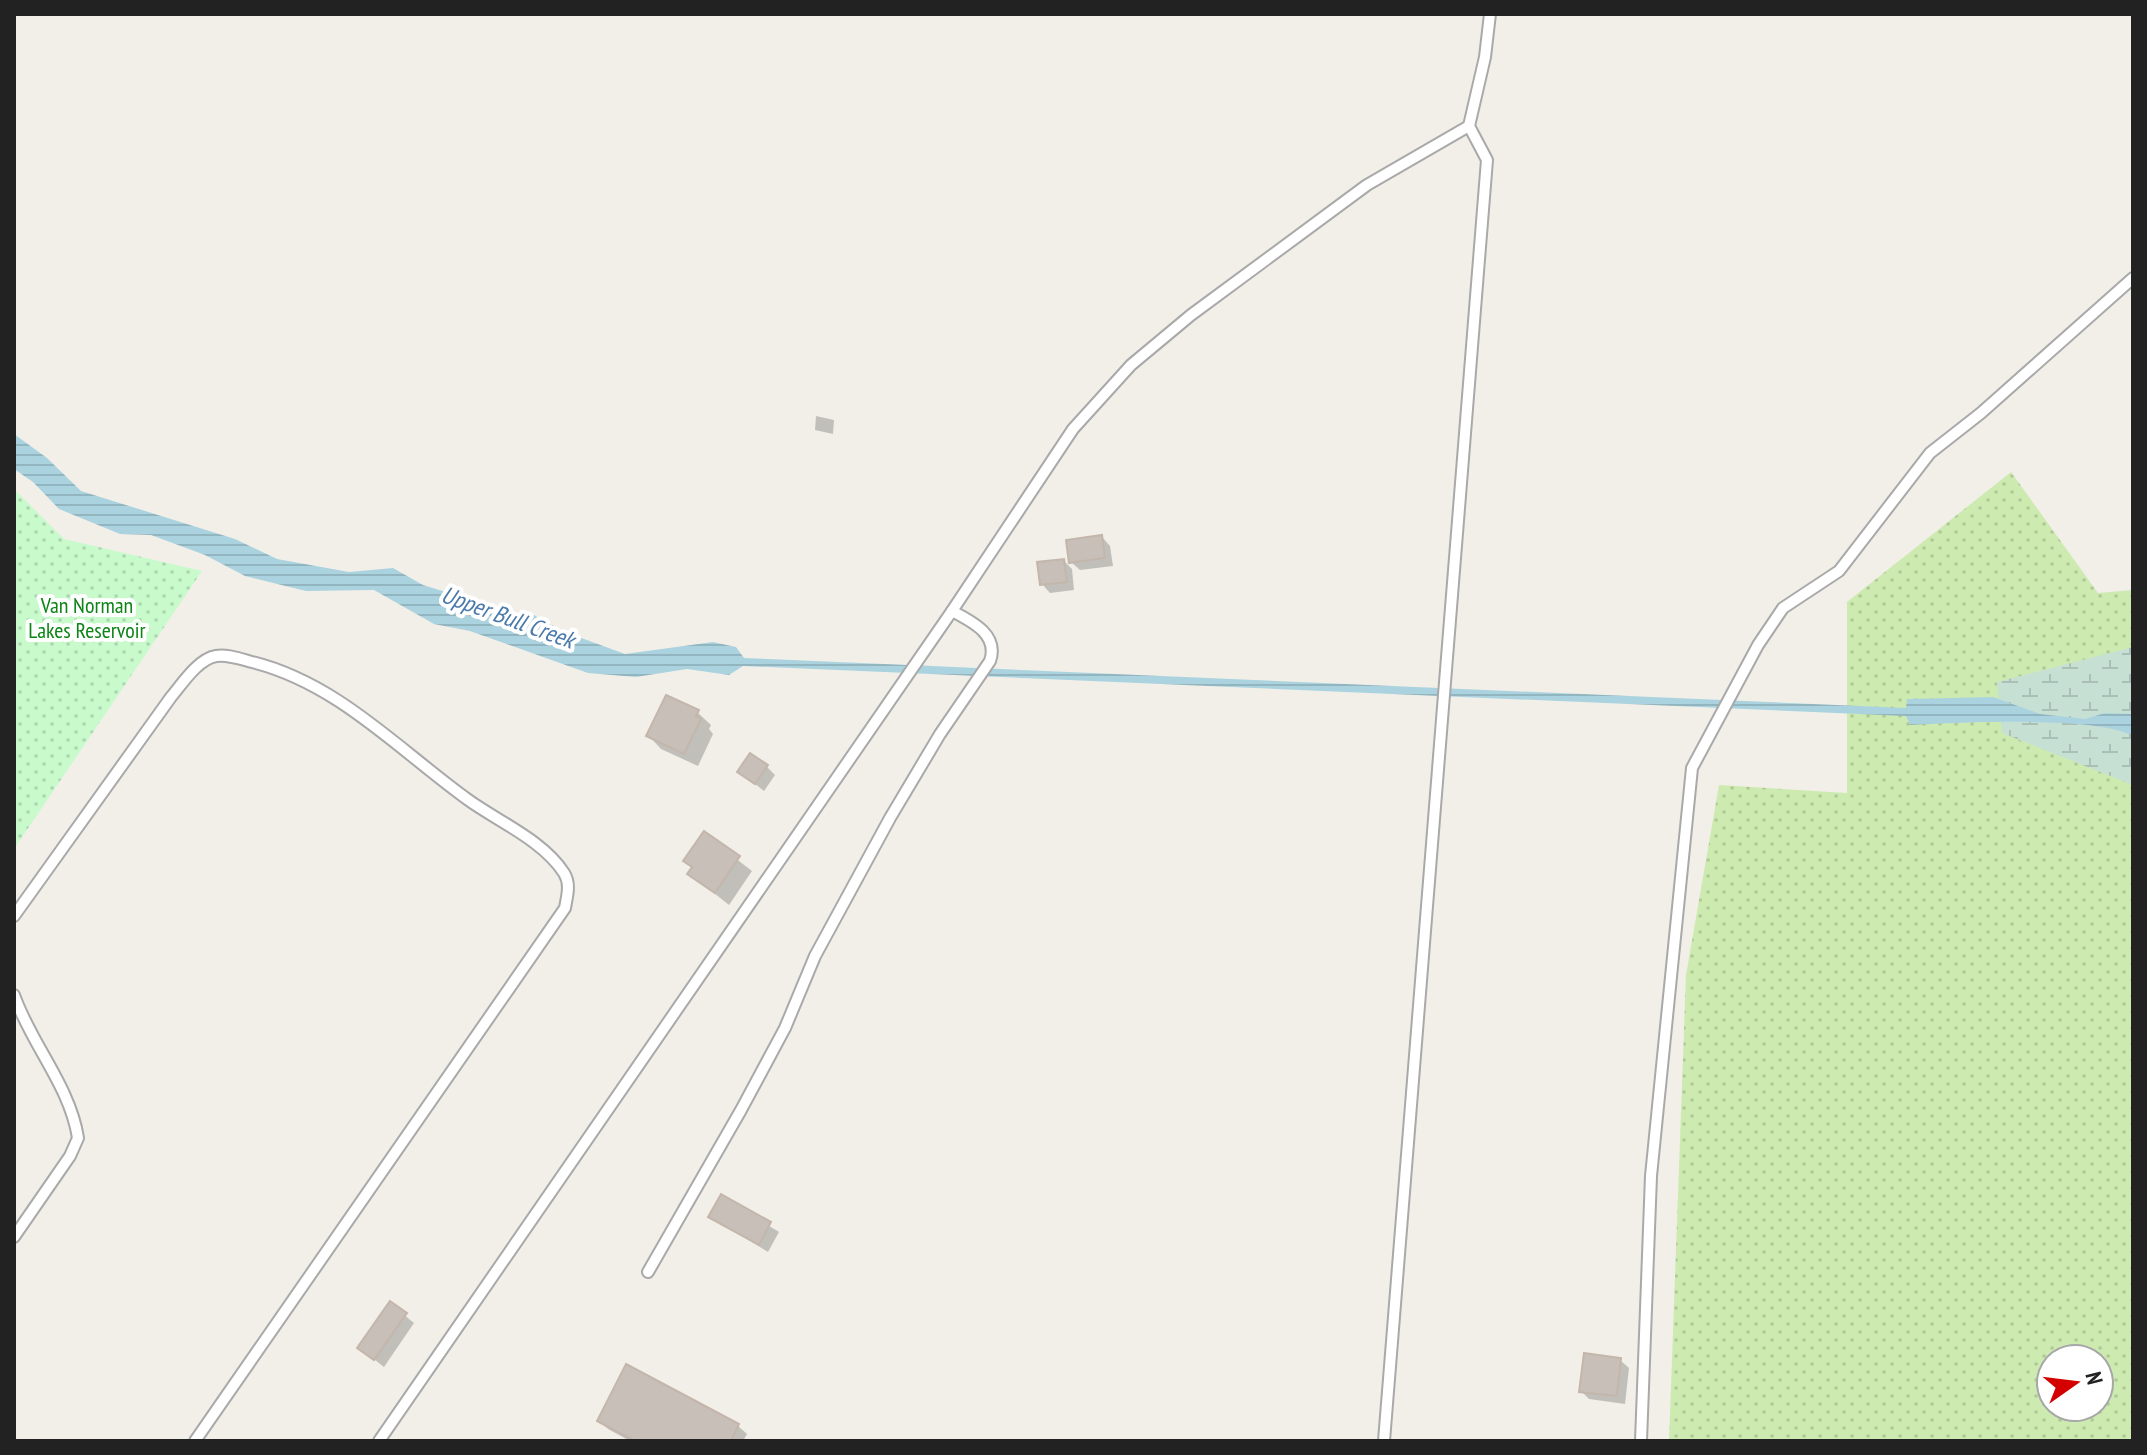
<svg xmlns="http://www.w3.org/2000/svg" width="2147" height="1455" font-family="'PT Sans Narrow',sans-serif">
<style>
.grass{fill:url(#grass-dots);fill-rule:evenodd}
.wetland{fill:url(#wetland-marsh)}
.park{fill:url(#park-dots)}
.water{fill:url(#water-rules)}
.shadow{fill:#0003}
.building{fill:#c7bfb8;stroke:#c4b6ab;stroke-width:2}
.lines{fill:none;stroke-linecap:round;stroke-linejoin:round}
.service-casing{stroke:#a9a9a9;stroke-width:14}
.service{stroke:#fff;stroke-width:10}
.labels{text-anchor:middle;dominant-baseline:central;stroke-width:8;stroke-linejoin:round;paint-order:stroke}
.park-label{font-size:22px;fill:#0c8416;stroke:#fff}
.water-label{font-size:24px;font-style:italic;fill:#4a7aab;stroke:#fff}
</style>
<defs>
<pattern id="grass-dots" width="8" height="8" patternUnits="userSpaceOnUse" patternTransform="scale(2)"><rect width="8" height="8" fill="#cdebb0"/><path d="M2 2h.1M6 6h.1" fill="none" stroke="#b0c997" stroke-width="1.8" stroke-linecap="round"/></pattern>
<pattern id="wetland-marsh" width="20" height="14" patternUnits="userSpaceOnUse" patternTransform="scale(2)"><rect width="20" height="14" fill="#c6e0d4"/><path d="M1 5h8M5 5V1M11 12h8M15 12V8" fill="none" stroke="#aac0b6"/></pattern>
<pattern id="park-dots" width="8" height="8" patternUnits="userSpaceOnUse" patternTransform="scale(2)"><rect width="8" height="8" fill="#c8facc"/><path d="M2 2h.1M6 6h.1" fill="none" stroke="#acd6af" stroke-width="1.8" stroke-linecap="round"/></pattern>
<pattern id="water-rules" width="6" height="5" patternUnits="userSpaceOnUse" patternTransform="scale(2)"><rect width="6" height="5" fill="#aad3df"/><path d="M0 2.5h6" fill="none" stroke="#92b5bf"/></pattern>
</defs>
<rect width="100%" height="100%" fill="#f2efe9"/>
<path class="grass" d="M2011,472l87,121 35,-3v851h-464l17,-466 33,-190 128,8v-191zM2051,1359h48v48h-48z"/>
<path class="wetland" d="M2133,647v138l-131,-52 -5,-51z"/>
<path class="park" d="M14,489l50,50 138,32 -188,278z"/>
<path class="water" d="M14,434l33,24 34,33 154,48 42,20 72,13 44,-4 30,17 91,28 14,-1 37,20 60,22 88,-12 23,5 8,11 1162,50 1,-9 86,-2 47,17 45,5 20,-6 28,1v22c-38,-21 -175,-13 -223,-11l-4,-9 -1163,-50 -14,9 -42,-6 -51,8 -48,-4 -118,-42 -36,-7 -60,-34 -68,1 -61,-15 -40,-21 -54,-20 -31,-1 -61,-25 -26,-27 -19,-13z"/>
<g class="shadow">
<path d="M816,416l18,4 -1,14 -18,-4z"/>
<path d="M1102,537l8,9 3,20 -33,4 -9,-8z"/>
<path d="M1064,561l8,8 2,21 -24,3 -8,-9z"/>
<path d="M697,712l14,13 -2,4 4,5 -15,32 -37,-17 -13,-14z"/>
<path d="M767,767l8,8 -11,16 -24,-19z"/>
<path d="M704,834l48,37 -23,34 -39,-31 3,-5 -8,-8z"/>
<path d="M722,1197l57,35 -11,20 -57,-35z"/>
<path d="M391,1304l23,19 -30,44 -24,-19z"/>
<path d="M1620,1360l9,8 -4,36 -36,-5 -8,-8z"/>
<path d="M627,1367l111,59 9,8 -4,7h-113l-22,-12 -9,-8z"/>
</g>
<g class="building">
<path d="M1102,535l3,23 -36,5 -3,-23z"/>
<path d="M1064,559l3,23 -27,3 -3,-23z"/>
<path d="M666,695l33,15 -3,6 5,3 -17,35 -38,-18z"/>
<path d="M750,753l18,12 -13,19 -18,-12z"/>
<path d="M704,831l36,25 -25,37 -28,-19 5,-7 -9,-6z"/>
<path d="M721,1194l50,28 -12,23 -51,-28z"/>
<path d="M390,1301l17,12 -33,47 -17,-12z"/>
<path d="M1584,1353l37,5 -4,38 -38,-4z"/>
<path d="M626,1364l113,60 -8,17h-96l-38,-20z"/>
</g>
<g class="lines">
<defs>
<g id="service">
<path d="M14,916l157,-219c11,-13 27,-38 45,-41 11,-2 25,3 36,6 85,21 146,87 215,137 30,22 76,41 97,74 7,11 3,23 1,35l-370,533"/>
<path d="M14,995c17,49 56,91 64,143l-8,18 -56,81"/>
<path d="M648,1272l93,-162 44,-82 30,-72 75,-138 50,-84 50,-73c9,-26 -17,-39 -38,-50"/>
<path d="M379,1441l573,-830 121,-182 58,-64 60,-50 176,-130 102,-59"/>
<path d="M1384,1441l103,-1281 -18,-34 16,-69 5,-43"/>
<path d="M1641,1441l10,-265 41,-408 66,-123 25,-37 56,-37 91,-118 51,-40 152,-135"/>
</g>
</defs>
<use href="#service" class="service-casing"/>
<use href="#service" class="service"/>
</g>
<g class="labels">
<g class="park-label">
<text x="87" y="605">Van Norman<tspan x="87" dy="25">Lakes Reservoir</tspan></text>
</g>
<g class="water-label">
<text transform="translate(508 617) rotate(20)">Upper Bull Creek</text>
</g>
</g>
<rect width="2147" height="1455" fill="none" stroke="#222222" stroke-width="32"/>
<g transform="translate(2075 1383) rotate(76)"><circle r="38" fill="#ffffff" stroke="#a7a7a7" stroke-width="2"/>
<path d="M0-6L14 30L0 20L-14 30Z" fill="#d40000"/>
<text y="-12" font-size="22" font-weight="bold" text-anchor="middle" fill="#222222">N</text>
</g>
</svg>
